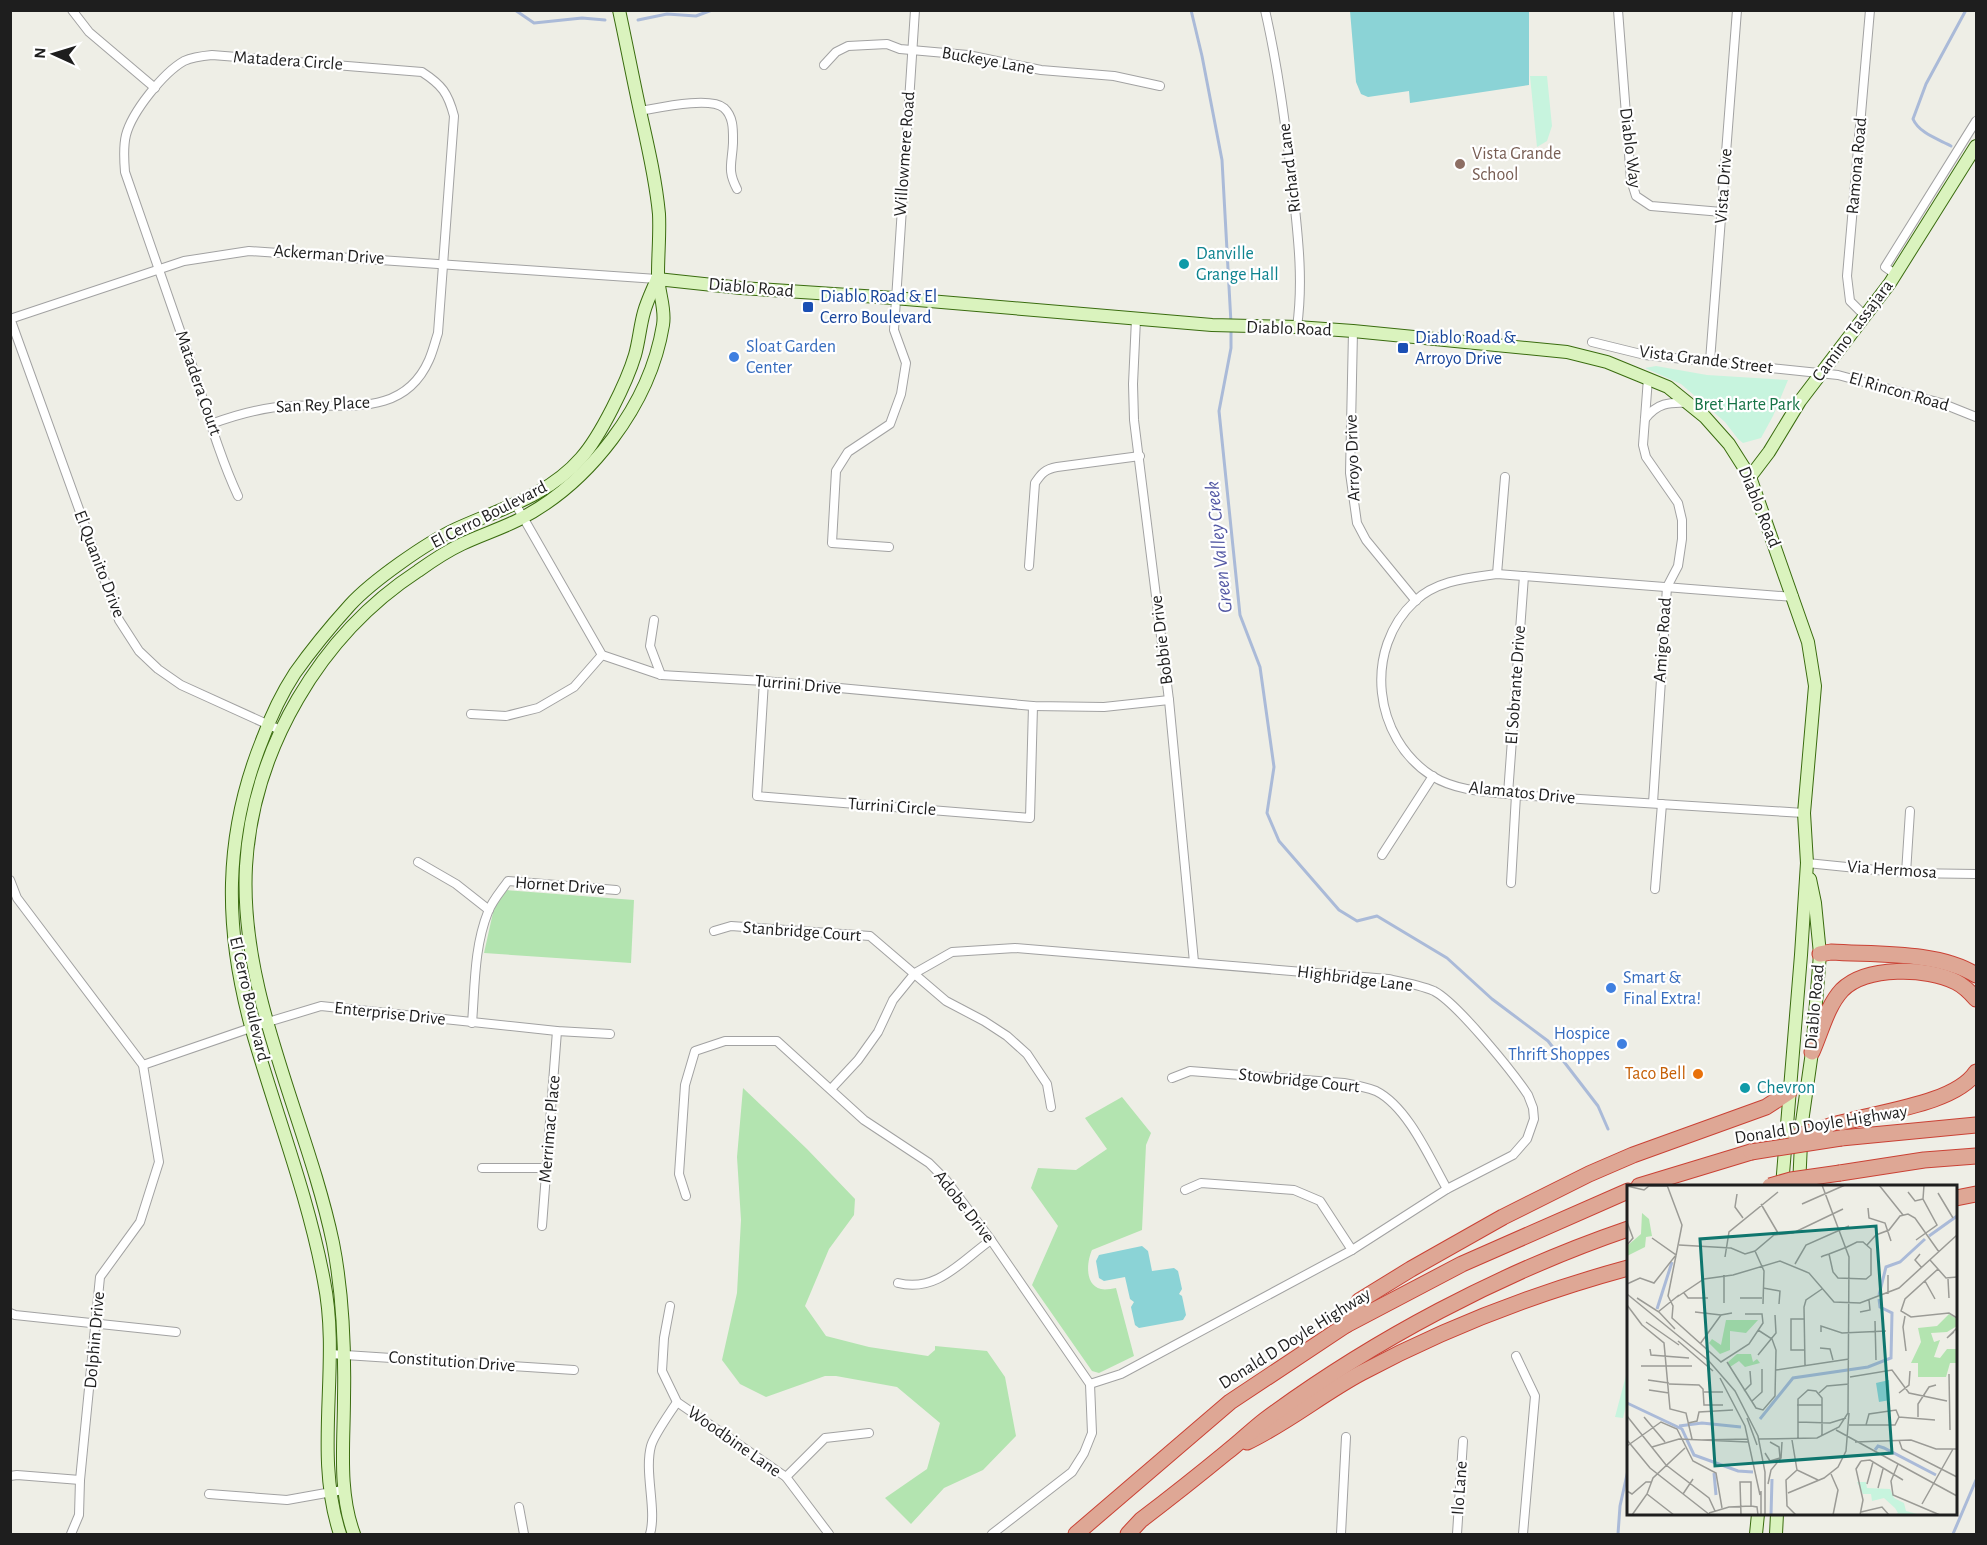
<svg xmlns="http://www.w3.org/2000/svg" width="1987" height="1545" font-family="'Alegreya Sans',sans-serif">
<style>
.grass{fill:#b3e4b0}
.park{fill:#c7f4de}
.pitch{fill:#8bd3d6}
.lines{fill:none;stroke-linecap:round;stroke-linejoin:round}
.stream{stroke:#aabad8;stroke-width:3}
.street-casing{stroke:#a2a2a2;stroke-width:10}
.secondary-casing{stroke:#3a6c0f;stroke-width:14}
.highway-casing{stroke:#ca4235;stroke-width:17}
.street{stroke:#fff;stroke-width:8}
.secondary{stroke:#daf3be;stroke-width:12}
.highway{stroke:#dea795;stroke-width:15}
.highway-bridge-casing{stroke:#ca4235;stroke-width:17;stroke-linecap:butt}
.highway-bridge{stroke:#dea795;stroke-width:15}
.education-dot{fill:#8d6e63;stroke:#fff;stroke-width:2}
.culture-dot{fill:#0f9aa8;stroke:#fff;stroke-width:2}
.transit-dot{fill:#1a4fb4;stroke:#fff;stroke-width:2}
.shop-dot{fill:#3f7fe0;stroke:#fff;stroke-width:2}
.food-dot{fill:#e8710a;stroke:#fff;stroke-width:2}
.labels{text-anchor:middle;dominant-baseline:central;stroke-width:4.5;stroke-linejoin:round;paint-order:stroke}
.street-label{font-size:18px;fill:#1e1e1e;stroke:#fff}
.education-label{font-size:18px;fill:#785e54;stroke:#fff;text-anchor:start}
.culture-label{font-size:18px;fill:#0d838f;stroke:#fff;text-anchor:start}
.transit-label{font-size:18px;fill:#164399;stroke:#fff;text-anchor:start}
.shop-label{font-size:18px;fill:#366cbe;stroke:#fff;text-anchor:start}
.park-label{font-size:18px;fill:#167346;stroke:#fff}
.food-label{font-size:18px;fill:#c56008;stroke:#fff;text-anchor:end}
.water-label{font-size:20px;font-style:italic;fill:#5459a5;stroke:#fff}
.inset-river{fill:none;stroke:#aabad8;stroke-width:3}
.inset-road{fill:none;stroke:#9b9b96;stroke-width:1.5}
.view{fill:#0f766e;fill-opacity:0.15;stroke:#0f766e;stroke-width:3}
.inset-edge{fill:none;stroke:#1e1e1e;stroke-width:3}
</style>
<rect width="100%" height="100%" fill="#eeeee6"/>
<g class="grass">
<path d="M506,890l128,10 -3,63 -147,-10 10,-45z"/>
<path d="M743,1088l64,61 48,50 -1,16 -25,34 -24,57 21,30 43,11 59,9 7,-6v-4l52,5 18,26 11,59 -33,34 -39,18 -33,36 -26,-26 42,-29 13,-46 -43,-36 -61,-11h-11l-59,21 -26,-13 -18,-24 15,-67 4,-73 -4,-63z"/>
<path d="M1122,1097l29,36 -5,12 -4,85 -50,20c-5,11 -8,35 9,39 4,1 10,0 15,-1l18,68 -35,17 -7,-2 -60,-86 26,-59 -27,-38 7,-20 38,2 31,-21 -22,-31z"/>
</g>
<g class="park">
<path d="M1530,76h17l5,50 -5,15 -10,6z"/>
<path d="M1656,366l51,9 81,5 -15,36 -12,22 -18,5 -5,-4 -13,-17 -44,-38 -36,-16z"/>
<path d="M1628,1368v29l-5,21 -8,-1z"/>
</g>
<g class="pitch">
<path d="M1350,11h179v74l-119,18 -1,-12 -41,6 -7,-3 -5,-12z"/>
<path d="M1142,1246l6,5 4,20 22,-3 4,3 4,18 -3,5 3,2 4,19 -3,5 -44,8 -4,-3 -4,-18 3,-5 -4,-3 -5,-22 -21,4 -5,-3 -3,-17 3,-6z"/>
</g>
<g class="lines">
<g class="stream">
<path d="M515,10l19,13 48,-5 23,2"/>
<path d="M1191,10l11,46 20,104 9,163"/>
<path d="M638,20l29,-6 29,2 16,-6"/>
<path d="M1951,146c-13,-7 -32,-13 -38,-27l13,-35 40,-74"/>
<path d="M1231,330v18l-12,63 21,204 20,52 14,100 -7,46 12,28 60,69 18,11 20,-5 70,42 45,41 56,42 50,65 10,23"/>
<path d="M1618,1534l2,-28 8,-36"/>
<path d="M1953,1534l23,-54"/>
</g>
<defs>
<g id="street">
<path d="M72,10l17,22 66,56"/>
<path d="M1265,10c13,57 20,112 27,170 5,49 12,97 5,147"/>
<path d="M1618,10l13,170 5,16 15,10 71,6"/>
<path d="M824,65l12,-13 12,-6 39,-2 13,5 68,6 73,15 73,6 46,10"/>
<path d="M640,111c18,-3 70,-15 84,-3 10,9 9,23 9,35 -1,21 -6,27 4,46"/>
<path d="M1895,274l-10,-7 91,-146"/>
<path d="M1864,315l-14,-14 -3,-25 23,-266"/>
<path d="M10,318l109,302 20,31 19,18 23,16 99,45"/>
<path d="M10,319l174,-58 65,-10 408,28"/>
<path d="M1136,319l-3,65 1,36 35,280 25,262"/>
<path d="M1353,331l-3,142 7,50 9,17 50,61"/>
<path d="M1592,342l53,13 193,20 103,28 35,14"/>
<path d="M1710,361l27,-351"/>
<path d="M1648,378l-5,67 3,12 32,46 4,17v19l-4,27 -11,21 -14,216"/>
<path d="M1645,419c12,-16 24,-17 43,-16"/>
<path d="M211,424c27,-10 52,-17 80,-18 52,-3 112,13 138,-46 4,-9 6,-18 9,-27l16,-217c-6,-23 -12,-31 -32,-44l-210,-17c-10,1 -19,2 -28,6 -21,12 -52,51 -58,74 -3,12 -2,25 -1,37 22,64 44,127 66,190 15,45 27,91 47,134"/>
<path d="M516,505l86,150 59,20 103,6 269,25 71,1 65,-7"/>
<path d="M889,547l-57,-4 4,-72 12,-19 42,-28 11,-30 5,-31 -12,-33 21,-320"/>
<path d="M1029,566l6,-83c6,-9 10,-14 22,-16l83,-11"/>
<path d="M1497,574l8,-97"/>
<path d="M1794,597l-297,-23c-28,4 -60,6 -82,27 -52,48 -42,137 17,175 24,15 56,16 84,19l288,18"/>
<path d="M654,620l-4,26 11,29"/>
<path d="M764,681l-7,115 273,22 3,-112"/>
<path d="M471,714l35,2 32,-8 36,-21 28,-32"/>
<path d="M1508,794l16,-218"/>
<path d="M1382,855l51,-79"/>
<path d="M418,862l38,22 33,26"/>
<path d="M1807,863l99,10 70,1"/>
<path d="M1906,873l4,-62"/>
<path d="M10,880l7,18 126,167 16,97 -19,60 -40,55 -20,203 -1,35 -8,19"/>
<path d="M1511,883l5,-88"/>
<path d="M1655,889l7,-85"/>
<path d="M714,931l17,-5 139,10 76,65 38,20 23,15 20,18 20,30 4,23"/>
<path d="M472,1023c3,-37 2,-76 16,-111 4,-11 13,-21 20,-31l108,9"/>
<path d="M143,1065l125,-43 53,-16 236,25 53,3"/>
<path d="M1172,1078l18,-7 154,12c11,2 22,4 32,8 32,16 54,68 71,98"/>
<path d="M831,1089l27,-29 20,-28 15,-32 22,-27 37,-21 63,-4 373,31c15,3 32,6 46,12 23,12 78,80 94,104l5,13 1,11 -7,20 -14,16 -66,34 -95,61 -231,124 -31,10"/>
<path d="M482,1168h65"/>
<path d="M1185,1190l16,-7 93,7 26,11 32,49"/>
<path d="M686,1196l-7,-22 6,-89 10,-34 30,-10h52l87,79 65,43 17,17 45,60 99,144 2,49 -8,20 -12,19 -80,62"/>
<path d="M542,1226l15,-195"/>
<path d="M898,1283c39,10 63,-22 93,-43"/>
<path d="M670,1306l-6,32 -2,33 15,31 109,75 43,57"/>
<path d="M10,1313l5,2 161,17"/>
<path d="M330,1354l244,16"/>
<path d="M1516,1356l19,40 -12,138"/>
<path d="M10,1476l7,-1 63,5"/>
<path d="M786,1477l39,-39 44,-5"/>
<path d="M209,1494l78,6 56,-10"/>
<path d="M519,1507l5,27"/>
<path d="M650,1534c7,-24 -6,-62 1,-88 3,-11 19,-33 26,-44"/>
<path d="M1341,1534l5,-97"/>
<path d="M1457,1534l6,-93"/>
</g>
<g id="secondary">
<path d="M657,279l84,9 153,10 318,27 85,2 56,4 214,21 40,10 61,25 37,30 24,27 21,33 58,165 7,44 -11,127 3,50 -6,92 -19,231"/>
<path d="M1750,477l19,-25 31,-51 90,-118 86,-137"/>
<path d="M1799,1186l3,-64 10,-70 8,-98 -5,-51 -5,-24"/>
<path d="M340,1534c-27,-81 1,-169 -16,-253 -16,-86 -48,-167 -72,-251 -28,-101 -29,-194 11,-292 8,-22 19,-45 32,-65 17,-24 36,-47 55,-68 22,-24 76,-62 106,-76 44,-20 92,-33 125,-71 19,-21 46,-76 54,-103 4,-14 5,-29 9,-43 3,-11 9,-23 13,-33"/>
<path d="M354,1534c-16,-43 -10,-91 -10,-136 1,-53 -1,-104 -11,-155 -26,-124 -94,-248 -87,-377 7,-117 74,-231 172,-295 14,-10 29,-20 44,-27 19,-9 38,-15 56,-24 71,-36 132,-115 145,-195 3,-17 -5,-33 -5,-51 0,-20 2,-40 1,-60 -3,-32 -10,-63 -17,-94 -8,-36 -15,-73 -23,-110"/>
<path d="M1756,1534l2,-20"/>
<path d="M1776,1534l1,-20"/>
</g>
<g id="highway">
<path d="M1820,954l11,-2c45,3 107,-1 145,23"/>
<path d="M1812,1052c9,-20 15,-46 30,-62 24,-24 85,-23 114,-8 8,4 14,10 20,17"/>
<path d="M1827,1127c40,-14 127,-21 149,-55"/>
<path d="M1841,1138l135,-13"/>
<path d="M1840,1173l84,-13 52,-4"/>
<path d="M1639,1186l112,-34 10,-6"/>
<path d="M1956,1198l20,-4"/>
<path d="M1346,1325l13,-24 52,-32 92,-52 86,-43 44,-19 133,-48 23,-15"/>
<path d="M1247,1442c40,-19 75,-48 114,-69 84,-45 175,-80 267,-105"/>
<path d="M1076,1534l154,-132 116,-77 116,-61 166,-73"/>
<path d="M1128,1534l13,-14c29,-22 58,-45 86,-68 13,-10 25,-22 38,-32 108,-80 237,-148 363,-191"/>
</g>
</defs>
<use href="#street" class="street-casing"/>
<use href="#secondary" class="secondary-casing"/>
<use href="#highway" class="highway-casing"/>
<use href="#street" class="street"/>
<use href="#secondary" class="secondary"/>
<use href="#highway" class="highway"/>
<defs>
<g id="highway-bridge">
<path d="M1796,1137l31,-10"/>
<path d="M1751,1152l90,-14"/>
<path d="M1770,1186l21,-6 49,-7"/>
</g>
</defs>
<use href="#highway-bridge" class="highway-bridge-casing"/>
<use href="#highway-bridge" class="highway-bridge"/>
</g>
<circle class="education-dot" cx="1460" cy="164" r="6"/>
<g class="culture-dot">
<circle cx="1184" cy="264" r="6"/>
<circle cx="1745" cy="1088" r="6"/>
</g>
<g class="transit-dot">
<rect x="802" y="301" width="12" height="12" rx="3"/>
<rect x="1397" y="342" width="12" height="12" rx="3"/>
</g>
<g class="shop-dot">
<circle cx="734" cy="357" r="6"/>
<circle cx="1611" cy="988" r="6"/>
<circle cx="1622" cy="1044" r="6"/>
</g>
<circle class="food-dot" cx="1698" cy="1074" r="6"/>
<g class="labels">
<g class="street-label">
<text transform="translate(288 61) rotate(4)">Matadera Circle</text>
<text transform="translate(988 61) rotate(10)">Buckeye Lane</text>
<text transform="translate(1630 148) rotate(83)">Diablo Way</text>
<text transform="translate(905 154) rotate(-86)">Willowmere Road</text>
<text transform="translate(1857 166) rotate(-85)">Ramona Road</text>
<text transform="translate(1290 168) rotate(-97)">Richard Lane</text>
<text transform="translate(1724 186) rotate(-86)">Vista Drive</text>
<text transform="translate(329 255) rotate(4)">Ackerman Drive</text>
<text transform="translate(751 288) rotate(5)">Diablo Road</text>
<text transform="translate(1289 329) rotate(2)">Diablo Road</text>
<text transform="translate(1853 331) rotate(-53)">Camino Tassajara</text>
<text transform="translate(1706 360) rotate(7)">Vista Grande Street</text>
<text transform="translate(198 383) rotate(71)">Matadera Court</text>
<text transform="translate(1899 392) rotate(16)">El Rincon Road</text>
<text transform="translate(323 405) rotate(-3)">San Rey Place</text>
<text transform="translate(1353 458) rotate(-92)">Arroyo Drive</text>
<text transform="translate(1759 507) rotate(68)">Diablo Road</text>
<text transform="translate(489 515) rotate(-27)">El Cerro Boulevard</text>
<text transform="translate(99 564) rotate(69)">El Quanito Drive</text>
<text transform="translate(1162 640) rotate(-97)">Bobbie Drive</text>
<text transform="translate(1663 640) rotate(-86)">Amigo Road</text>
<text transform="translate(798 685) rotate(5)">Turrini Drive</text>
<text transform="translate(1516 685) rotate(-86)">El Sobrante Drive</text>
<text transform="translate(1522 793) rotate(6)">Alamatos Drive</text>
<text transform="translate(892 807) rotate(4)">Turrini Circle</text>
<text transform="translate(1892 870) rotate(4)">Via Hermosa</text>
<text transform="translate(560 886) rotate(4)">Hornet Drive</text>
<text transform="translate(802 932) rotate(4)">Stanbridge Court</text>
<text transform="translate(1355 979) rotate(7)">Highbridge Lane</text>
<text transform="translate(249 999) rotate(77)">El Cerro Boulevard</text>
<text transform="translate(1815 1007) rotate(-85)">Diablo Road</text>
<text transform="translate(390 1014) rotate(6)">Enterprise Drive</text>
<text transform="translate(1299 1081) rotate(6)">Stowbridge Court</text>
<text transform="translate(1821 1125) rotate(-9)">Donald D Doyle Highway</text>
<text transform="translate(550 1129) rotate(-85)">Merrimac Place</text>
<text transform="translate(964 1207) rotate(52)">Adobe Drive</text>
<text transform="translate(1295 1339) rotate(-32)">Donald D Doyle Highway</text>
<text transform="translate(95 1340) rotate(-85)">Dolphin Drive</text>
<text transform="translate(452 1362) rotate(4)">Constitution Drive</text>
<text transform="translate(734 1442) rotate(35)">Woodbine Lane</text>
<text transform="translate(1460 1488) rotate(-86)">Ilo Lane</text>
</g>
<g class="education-label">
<text x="1472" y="154">Vista Grande<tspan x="1472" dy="21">School</tspan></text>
</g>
<g class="culture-label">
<text x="1196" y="254">Danville<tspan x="1196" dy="21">Grange Hall</tspan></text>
<text x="1757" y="1088">Chevron</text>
</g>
<g class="transit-label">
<text x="820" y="297">Diablo Road &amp; El<tspan x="820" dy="21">Cerro Boulevard</tspan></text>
<text x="1415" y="338">Diablo Road &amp;<tspan x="1415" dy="21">Arroyo Drive</tspan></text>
</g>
<g class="shop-label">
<text x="746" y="347">Sloat Garden<tspan x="746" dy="21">Center</tspan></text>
<text x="1623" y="978">Smart &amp;<tspan x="1623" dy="21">Final Extra!</tspan></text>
<text x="1610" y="1034" text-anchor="end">Hospice<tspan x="1610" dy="21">Thrift Shoppes</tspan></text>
</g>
<g class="park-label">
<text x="1747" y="405">Bret Harte Park</text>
</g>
<g class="food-label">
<text x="1686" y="1074">Taco Bell</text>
</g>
<g class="water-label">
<text transform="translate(1219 547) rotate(-96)">Green Valley Creek</text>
</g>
</g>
<g transform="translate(1627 1185)">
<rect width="330" height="330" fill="#eeeee6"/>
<path d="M15,28l7,6 3,17 -6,1 -1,10 -18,9v-10l14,-12zM322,129l8,5v7l-10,6 -16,1 3,9 6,-2 -6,17 6,1 7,-9h10v14h-7l-4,14h-28v-14h-7l10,-21 -3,-14 19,-2zM99,135h32l-12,13 -16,-2v19l-10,4 -11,-11 3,-4 9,6zM110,169h14l2,8 4,-3 3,4 -15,4 -6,-6 -9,6 -2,-5z" fill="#b3e4b0"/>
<path d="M230,297h9l1,6 23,1 4,9 10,5 2,8 15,4h-27l4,-2 -3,-5 -11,-10 -12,3 -1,-7h-8z" fill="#c7f4de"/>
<path d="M262,195l1,20 -11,2 -3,-19z" fill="#8bd3d6"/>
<path class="inset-river" d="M302,51l28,-20M252,110l7,-28 14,-5 25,-23M30,124l15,-47M0,218l55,26 12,26 44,16 15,1M133,234l33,-41 75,-11 23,-9 1,-45 -12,-6 -1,-8M52,241l23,-3 39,4M248,265l3,-4 6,2 52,27M87,288l2,22M144,330l1,-36"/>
<path class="inset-road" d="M40,0l15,40 -14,71 5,10 -1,12 49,44 28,-18 14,-21 -1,-9h-17M252,0l24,30M0,1l17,4 5,-4h18M281,7l7,9 8,-2M311,8l15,25M110,9l-2,13 8,11M134,19l17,29M175,19l43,-19M241,23l1,10 16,5 6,18M0,37l6,16 -6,7M289,55l21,-15 -14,-26 1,-14M52,60l52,3 14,6 10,-3 19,-16 19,-2 50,-24M240,60l9,-10 13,-5 11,-14 8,-2 7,4 24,34M128,66l9,20 -1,33M293,69l-5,6 7,8M98,72l4,-25 49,-40M194,72l2,-1 6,-2 18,-7 10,-5h6l8,7v26l-5,4 -28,-1 -5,-6 -4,-18M303,75l16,18 11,-1M168,79l11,-19 43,-19M311,84l-33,30 -4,12 10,6 38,-4 8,5M97,90v28M321,94l1,19M298,96l10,18M0,99l13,-6 14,5 22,-28 -24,-17M136,103l17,3 -1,13M57,108l4,5h20M0,109l81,66 27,31 23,45 7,36v43M261,109v-19M50,112l27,-18 29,-4 47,-14 29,12 25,29 26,1 39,-15 58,-53M10,113l22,14 16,17M113,113h22M0,120l15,20M31,127l21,-17M68,127l26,3M233,127l10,-2 -1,-10M278,131l-2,11 3,24M248,136l1,39M19,137l33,23M15,140l22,18 6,66 16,4 6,26M194,147v-6l21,7 44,-2M327,147l-7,6 10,-10M51,156l35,30M73,159l21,-29 11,-2M193,163l10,1 3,11M23,164l1,6 38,3M177,165h-13v-31h13M131,170l18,-22 -1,-18M100,177l29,46 7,2 12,-14 1,-46 -4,-11 -14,-9M178,180l-1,-58 2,-7 16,-11M14,181h51M149,185l73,-11M322,189l1,56M223,192l42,-7 17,23 38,8M93,193l25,48 15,69M21,195l21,3M42,199l30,1 4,4 1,16h19M22,205l20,3M117,206l7,-7 -1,-13M77,207h19M192,208l8,-7 22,-2M272,208l10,-8 1,-14M125,216l10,-9v-23M170,220h25M0,231l39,49 43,33 6,13M17,232l21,25M291,232v-13l11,-17 7,-2M120,233l10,27M171,237l32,1 16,-5M61,238l9,-2 2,-9 34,-2M222,240h46l4,-8 36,3M239,240l3,-11 27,-4 3,7M209,245l121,66M131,254l59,-1 22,-11 9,-14 1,-156 -27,-72M171,254v-40l10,-9 8,1 6,7v38M0,255l23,28 60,47M73,255l48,-1M165,255l5,30 21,10M272,255l3,9 55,28M228,257l56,-2 25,9h21M0,261l34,-24 16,7 16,32 23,12 6,35M25,262l27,-8 69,3M138,268l5,8 10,-3 -1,-11 -9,-5M234,276l9,-1 33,20M271,279l-7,17 2,14 47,20M204,289l7,16 -5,25M141,299l3,-14 10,-12 1,-16M240,299l6,-22M251,303l5,-19M0,306l5,3 14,-12h5M161,308l36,-15 14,-11 8,-16 3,-38M20,309l27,21M56,309l10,-15M295,319l31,-55M234,327l21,-5 7,8M82,328l20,-6 22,-1 6,1 1,8M5,330l15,-21 6,-16 32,-30M114,330l-1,-33h11v24M134,330v-24M169,330l-9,-9 -1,-26 11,-10M233,330l3,-15 -7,-31 5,-8"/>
<path class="view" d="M249,41l16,227 -177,13 -15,-227z"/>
<rect width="330" height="330" class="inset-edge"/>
</g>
<rect width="1987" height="1545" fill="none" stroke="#1e1e1e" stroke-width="24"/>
<g transform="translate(54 54) rotate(274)" stroke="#ffffff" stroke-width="4.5" paint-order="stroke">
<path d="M0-4.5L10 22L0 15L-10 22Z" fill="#1e1e1e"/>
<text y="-9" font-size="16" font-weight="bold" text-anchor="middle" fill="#1e1e1e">N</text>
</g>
</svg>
